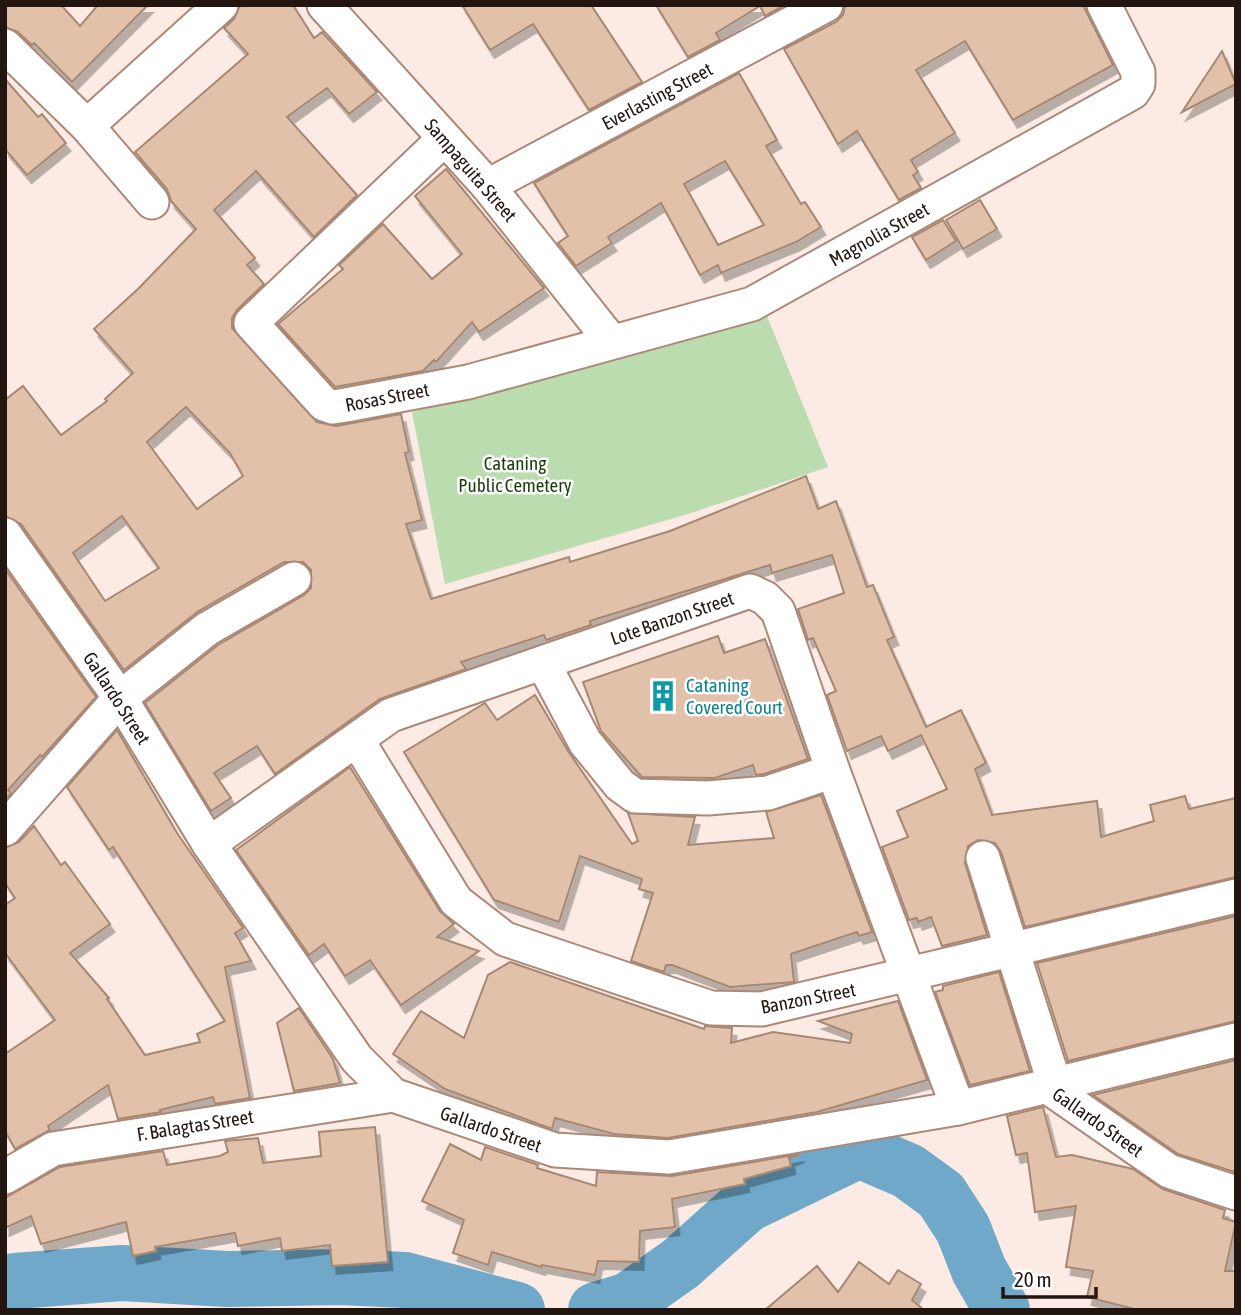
<svg xmlns="http://www.w3.org/2000/svg" width="1241" height="1315" font-family="'Asap Condensed',sans-serif">
<style>
.green{fill:#badcae}
.lines{fill:none;stroke-linecap:round;stroke-linejoin:round}
.river{stroke:#6fa8c8;stroke-width:56}
.building{fill:#e2c1aa;stroke:#a68771;stroke-width:2;fill-rule:evenodd;filter:url(#shadow)}
.minor-casing{stroke:#ac8879;stroke-width:37}
.minor{stroke:#fff;stroke-width:33}
.labels{text-anchor:middle;dominant-baseline:central;stroke-width:5;stroke-linejoin:round;paint-order:stroke}
.street-label{font-size:19px;fill:#231510;stroke:#fff}
.park-label{font-size:19px;fill:#1b3c0b;stroke:#fff}
.culture-label{font-size:19px;fill:#0d838f;stroke:#fff;text-anchor:start}
</style>
<defs>
<filter id="shadow"><feDropShadow dx="4.5" dy="8" stdDeviation="0" flood-color="#0004"/></filter>
</defs>
<rect width="100%" height="100%" fill="#fbebe4"/>
<path class="green" d="M767,316l61,151 -143,48 -240,69 -33,-172z"/>
<g class="lines">
<g class="river">
<path d="M5,1285l10,-4 107,-8 105,6 114,-2 64,3 112,30"/>
<path d="M596,1310l33,-10 51,-36 66,-59 113,-55 49,21 33,24 22,34 16,41 23,40"/>
</g>
</g>
<g class="building">
<path d="M5,5h56l19,21 18,-21h50l-76,77 -38,-39 -2,2 -14,-13 -13,-5z"/>
<path d="M240,5h53l21,33 8,-6 55,60 -28,22 -22,-26 -40,29 70,78 -43,42 -58,-66 -42,39 41,48 -8,7 17,19 -27,26 -5,8v10l85,94 19,4 65,-12 8,38 -4,1 17,67 -16,4 25,75 138,-42 1,5 100,-31 136,-55 12,33 18,-8 31,86 6,-2 21,52 -7,3 39,87 35,-17 25,53 -11,6 17,46 105,-14 4,36 53,-16 -4,-16 35,-9 4,13 47,-11v79l-211,50 -24,-75 -6,-9 -17,-3 -10,6 -3,17 22,72 -45,11 -11,-29 -13,5 -1,-4 -8,2 -27,-73 26,-10 -11,-26 50,-22 -26,-54 -33,16 -7,-15 -34,15 -20,-56 9,-4 -23,-53 -5,2 -10,-31 46,-16 -12,-38 -60,18 -2,-8 -180,56 1,4 -45,15 -2,-5 -83,27 5,7 -86,30 -105,75 -18,-28 -43,27 17,25 -20,13 -66,-108 73,-58 86,-50 7,-7v-18l-8,-8h-19l-87,50 -73,58 -103,-146 -16,-8v-116l18,-14 38,49 46,-34 -2,-2 28,-26 -39,-44 44,-40 58,-60 -25,-28 -4,-12 -32,-37 113,-98 -24,-26 10,-9zM186,407l44,46 13,23 -46,33 -50,-67zM122,516l37,52 -54,33 -32,-48z"/>
<path d="M462,5h129l51,77 -53,28 -56,-86 -43,26z"/>
<path d="M656,5h129l-20,11 -5,-10 -44,27 4,7 -32,17z"/>
<path d="M845,5h238l30,60 -100,55 -48,-79 -49,29 39,63 -44,27 7,12 -5,3 8,13 -22,12 -42,-69 -19,13 -54,-95 52,-27 7,-7z"/>
<path d="M1222,51l14,33 -54,28z"/>
<path d="M739,73l38,67 -11,6 35,58 4,-2 16,25 -25,15 -75,31 -3,-8 -18,10 -39,-72 -53,34 4,6 -36,23 -18,-23 10,-7 -34,-53zM725,161l39,64 -46,20 -34,-61z"/>
<path d="M5,79l33,38 4,-3 24,29 -39,32 -22,-26z"/>
<path d="M446,169l98,119 -65,44 -7,-10 -36,40 -2,-2 -11,11 -88,16 -57,-63 65,-55 -4,-4 44,-41 49,55 30,-25 -47,-58z"/>
<path d="M980,200l17,29 -34,20 -17,-29z"/>
<path d="M943,220l13,21 -30,19 -14,-23z"/>
<path d="M5,569l91,128 -54,60 -2,-2 -32,35 3,3 -6,7z"/>
<path d="M718,636l6,17 41,-14 43,120 -44,15 -8,1 -3,-10 -38,13 -73,-1 -41,-46 -18,-49z"/>
<path d="M535,695l33,56 64,93 6,-3 -10,-28 67,4 -7,28 86,-7 -8,-26 55,-17 51,137 -13,4 -2,-4 -66,22 3,28 -64,5 -58,-22h-6l-2,7 -33,-11 22,-68 -14,-4 3,-10 -62,-23 -21,66 -65,-22 -90,-148 81,-49 12,17z"/>
<path d="M117,730l60,103 66,95 -8,5 16,28 -26,6 25,131 -35,6 -2,-7 -53,13 1,2 -43,7 -10,-34 -60,41 2,4 -35,19 -10,-18v-77l50,-34 -50,-67v-48l10,-7 -10,-15v-35l14,-6 15,-16 27,39 4,-3 45,62 -40,29 39,45 -2,1 38,56 55,-13 -3,-8 28,-13 -112,-174 -4,3 -42,-63z"/>
<path d="M350,767l90,144 14,13 -17,13 42,14 -78,54 -31,-45 -25,16 -21,-32 -15,11 -73,-105z"/>
<path d="M1236,916v105l-168,40 -31,-98z"/>
<path d="M510,962l194,67 1,-3 27,2 -1,15 42,-11 77,11 2,-9 -34,-13 80,-20 29,79 -110,32 -149,26 -54,-4 -59,-16 -3,11 -107,-40 -52,-35 28,-43 43,27 24,-63z"/>
<path d="M999,972l31,99 -60,14 -35,-93 8,-2v-4z"/>
<path d="M299,1008l34,51 7,24 -46,8 -17,-68z"/>
<path d="M1236,1060l-1,112 -57,-18 -85,-59z"/>
<path d="M1043,1107l13,50 16,-2 61,14 30,20 62,21 -2,8 13,4 -11,49h11v39h-98l-51,-13 6,-26 -27,-4 10,-61 -41,6 -8,-59 -11,2 -9,-39z"/>
<path d="M375,1127l13,135 -56,4 -2,-21 -48,6 -2,-13 -42,8 -3,-13 -80,14 1,4 -23,5 -7,-34 -85,22 -10,-28 -26,12v-30l55,-31 103,-16 4,14 53,-9 8,-4 -3,-11 33,-3 5,25 58,-7 -2,-24z"/>
<path d="M450,1144l31,16 4,-13 53,18 -1,3 59,18 1,-14 75,4 128,-22 -11,4 2,8 -47,13 1,5 -73,15 3,28 -35,4 -1,31 -41,-1 -3,14 -53,-10 -1,2 -49,-15 -4,13 -35,-12 11,-33 -42,-19z"/>
<path d="M859,1262l30,22 9,-14 23,14 -9,16 12,10h-159l52,-44 21,26z"/>
</g>
<g class="lines">
<defs>
<g id="minor">
<path d="M324,5l164,181 123,155"/>
<path d="M5,46l82,80 65,76"/>
<path d="M87,126l134,-121"/>
<path d="M444,139l-193,184 73,81 9,3 13,-2 122,-23 284,-78 381,-212 5,-8v-12l-34,-67"/>
<path d="M488,186l338,-181"/>
<path d="M5,535l115,163 89,146 148,215 36,36 162,55 114,7 289,-49 278,-68"/>
<path d="M543,663l42,79 35,43 15,11 73,2 60,-5 65,-22"/>
<path d="M357,740l99,161 49,38 206,69 51,1 474,-113"/>
<path d="M5,829l115,-131 87,-69 87,-50"/>
<path d="M209,844l182,-129 359,-124 15,7 13,13 55,160 125,337"/>
<path d="M983,858l71,224"/>
<path d="M1045,1085l124,86 67,22"/>
<path d="M5,1177l48,-28 340,-54"/>
</g>
</defs>
<use href="#minor" class="minor-casing"/>
<use href="#minor" class="minor"/>
</g>
<defs>
<symbol id="building-bare" viewBox="-9 -9 18 18"><path d="M-4-6H4V6H1V3H-1V6H-4ZM-2.5-4.3h1.7v1.8h-1.7ZM.8-4.3h1.7v1.8H.8ZM-2.5-1h1.7V.8h-1.7ZM.8-1h1.7V.8H.8Z" fill="#0f9aa8" stroke="#fff" stroke-width="2.5" paint-order="stroke"/></symbol>
</defs>
<g fill-rule="evenodd">
<use href="#building-bare" x="641" y="674" width="44" height="44"/>
</g>
<g class="labels">
<g class="street-label">
<text transform="translate(657 96) rotate(-28)">Everlasting Street</text>
<text transform="translate(471 170) rotate(49)">Sampaguita Street</text>
<text transform="translate(879 234) rotate(-29)">Magnolia Street</text>
<text transform="translate(387 397) rotate(-11)">Rosas Street</text>
<text transform="translate(672 618) rotate(-19)">Lote Banzon Street</text>
<text transform="translate(117 698) rotate(57)">Gallardo Street</text>
<text transform="translate(808 998) rotate(-11)">Banzon Street</text>
<text transform="translate(1098 1122) rotate(35)">Gallardo Street</text>
<text transform="translate(195 1125) rotate(-9)">F. Balagtas Street</text>
<text transform="translate(491 1129) rotate(19)">Gallardo Street</text>
</g>
<g class="park-label">
<text x="515" y="463">Cataning<tspan x="515" dy="22">Public Cemetery</tspan></text>
</g>
<g class="culture-label">
<text x="686" y="685">Cataning<tspan x="686" dy="22">Covered Court</tspan></text>
</g>
</g>
<rect width="1241" height="1315" fill="none" stroke="#231510" stroke-width="14"/>
<path d="M1003 1287v10h93v-10" fill="none" stroke="#231510" stroke-width="3.5"/>
<text x="1014" y="1287" font-size="21" fill="#231510" stroke="#ffffff" stroke-width="5" paint-order="stroke">20 m</text>
</svg>
